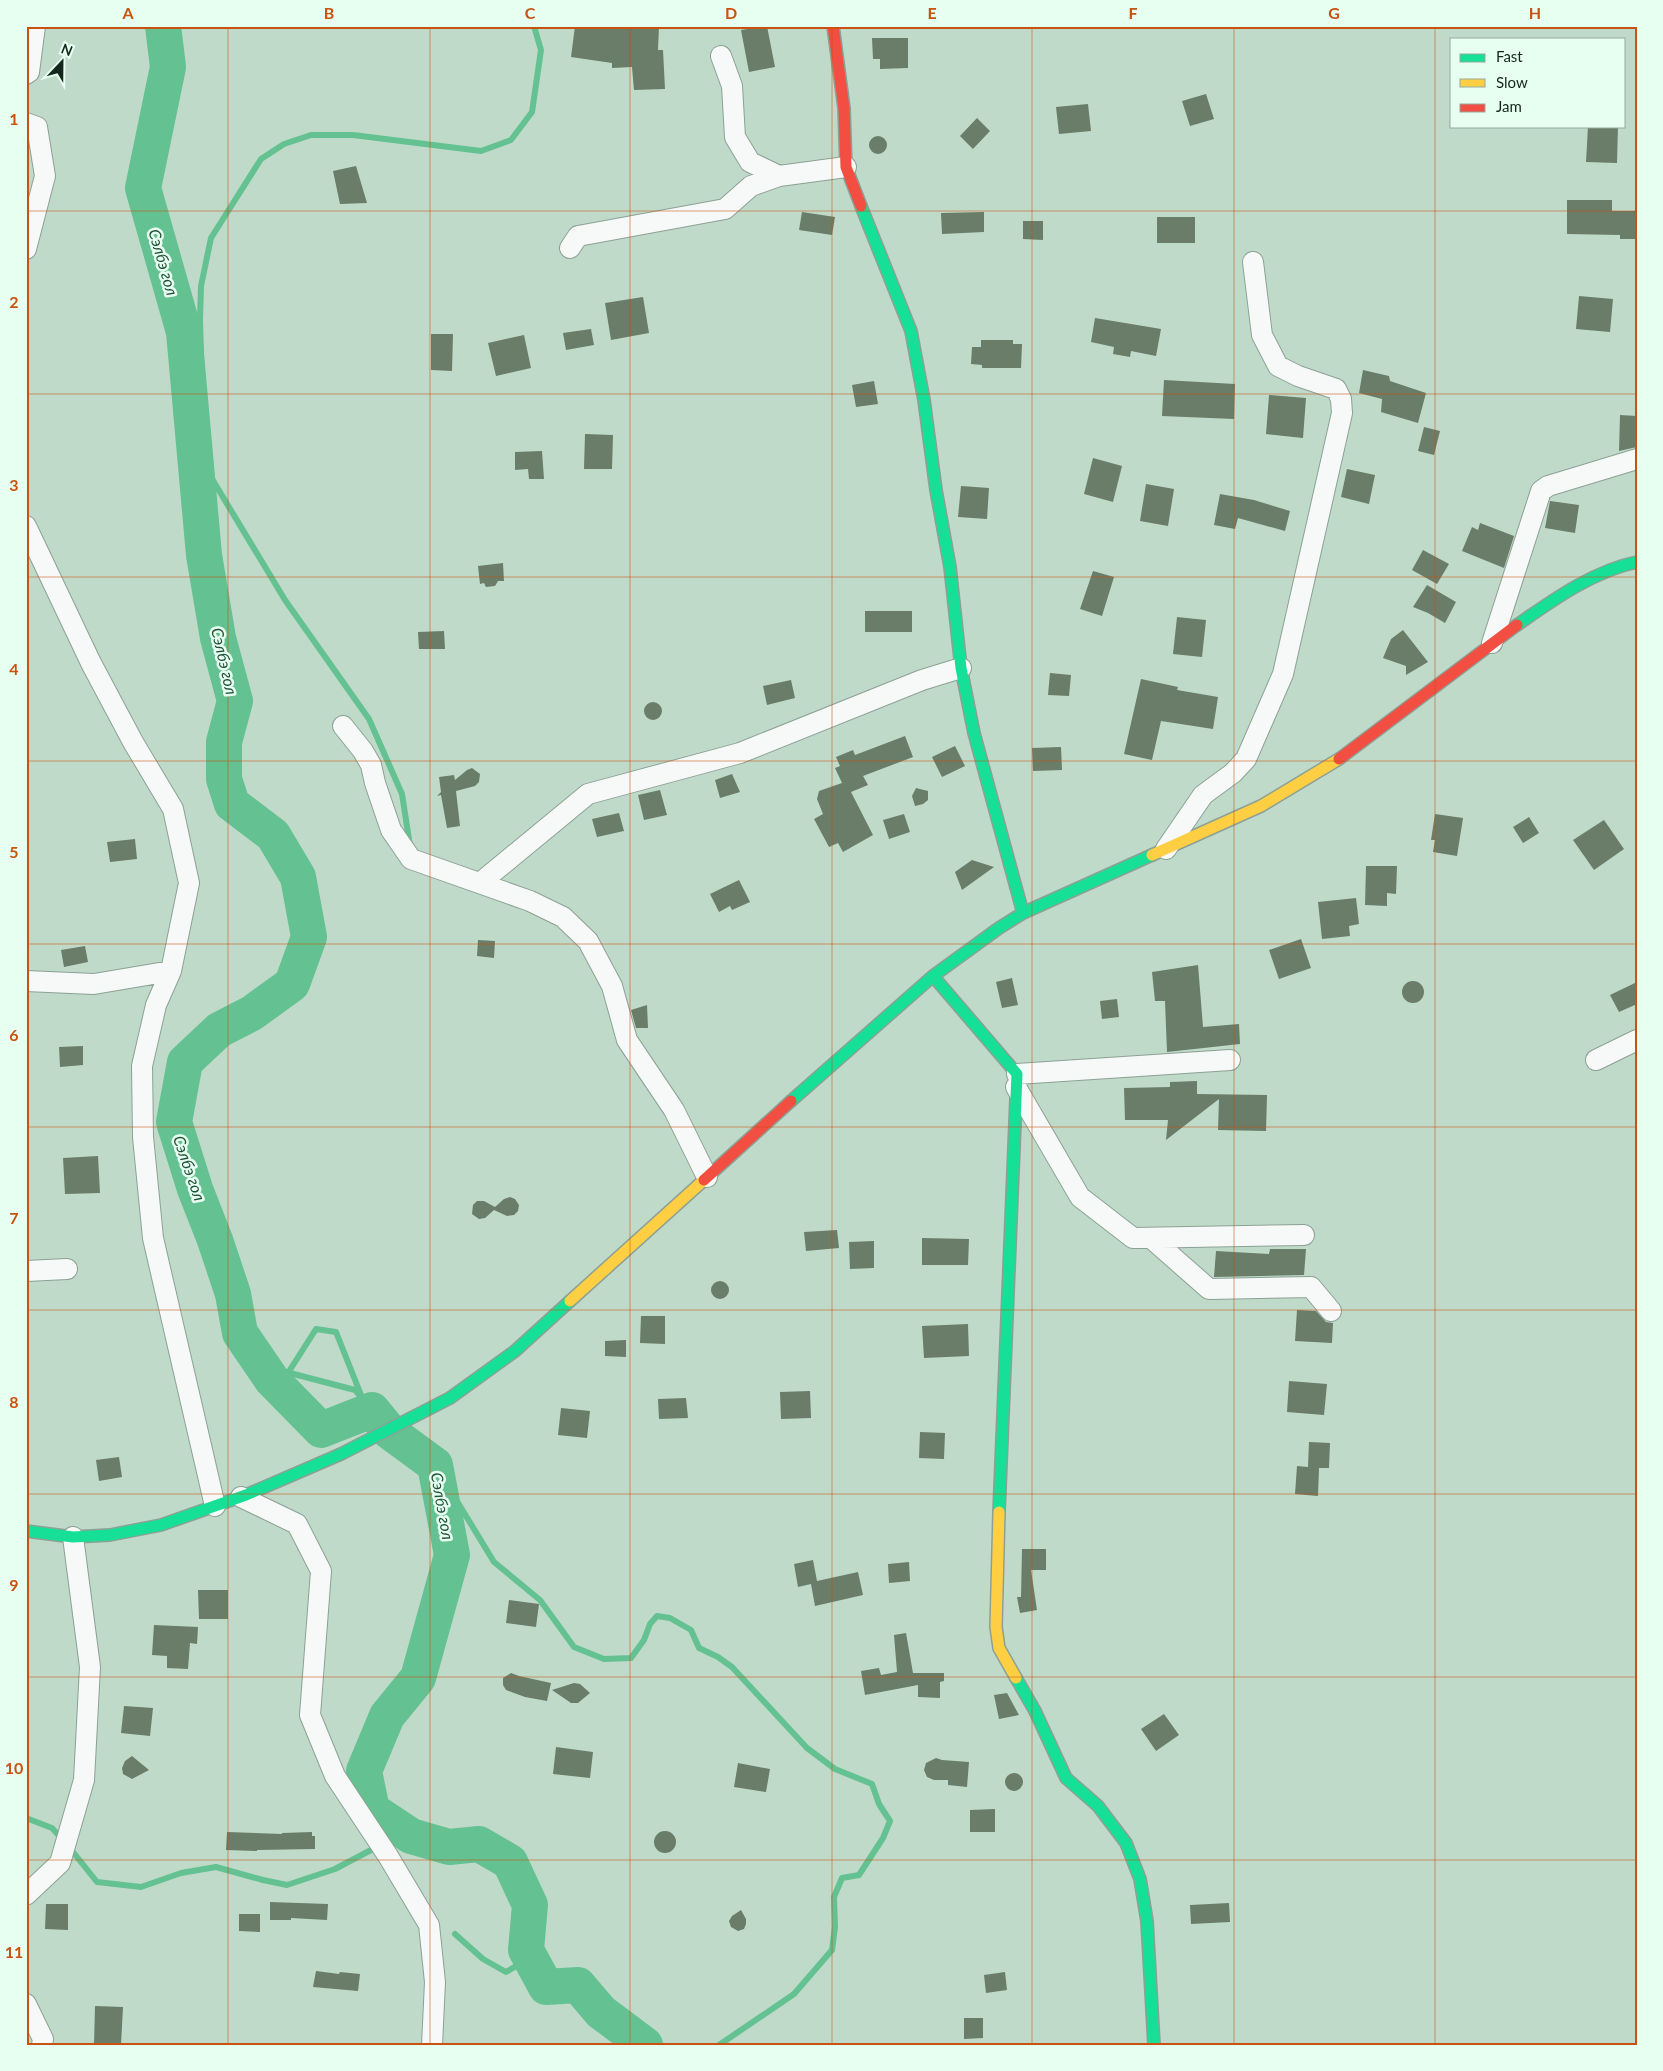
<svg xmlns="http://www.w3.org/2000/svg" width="1663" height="2071" viewBox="0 0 1663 2071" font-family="Lato,sans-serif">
<rect width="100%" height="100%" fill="#c0daca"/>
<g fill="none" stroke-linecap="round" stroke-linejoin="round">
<!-- stream -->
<path stroke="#64c191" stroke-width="6" d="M410 846 402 794 369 719 285 600 194 449 199 428 202 385 200 320 201 286 211 238 261 159 284 144 311 135H353L481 151 511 140 532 112 541 50 534 26
M263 1366 355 1390 372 1410
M288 1373 316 1329 336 1332 363 1400
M435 1465 494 1562 540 1600 574 1647 604 1659 631 1658 644 1640 650 1624 657 1616 670 1618 691 1630 699 1648 718 1657 732 1667 807 1748 835 1769 872 1784 879 1804 890 1821 883 1838 859 1875 842 1878 834 1897 835 1927 832 1950 794 1994 719 2045
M26 1818 52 1828 63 1840
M69 1847 97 1882 141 1887 181 1873 216 1867 263 1880 287 1885 335 1869 371 1850 380 1844 411 1836
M455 1934 483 1959 506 1972 530 1958"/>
<!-- river -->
<path stroke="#64c191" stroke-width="36" d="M163 26 168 67 143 188 184 332 204 555 218 638 235 701 224 742V779L232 804 273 835 298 877 309 937 292 984 252 1013 219 1030 185 1062 174 1122 195 1189 215 1240 233 1294 240 1333 272 1380 321 1430 372 1410 390 1432 435 1465 452 1555 418 1678 387 1716 364 1771 372 1810 411 1836 449 1847 479 1844 510 1862 530 1905 526 1950 546 1987 578 1985 601 2012 645 2045"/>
</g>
<!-- building -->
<path fill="#697d68" d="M575 26H659L658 50H663L665 89 634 90 632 67 612 68V63L571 57Z
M767 26 775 67 749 72 741 30Z
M872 38H908V68L880 69V59H873Z
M1206 94 1214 119 1190 126 1182 101Z
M1088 104 1091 131 1059 134 1056 107Z
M977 118 990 131 973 149 960 136Z
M1588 126H1618L1617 163 1586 162Z
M869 145a9 9 0 1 1 18 0a9 9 0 1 1-18 0Z
M356 166 367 203 340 204 333 171Z
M1567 200H1612V211H1637V239H1620V235L1567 234Z
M802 212 835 217 832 235 799 230Z
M984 212V232L942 234 941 213Z
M1157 217H1195V243H1157Z
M1023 221H1043V240L1023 239Z
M1579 296 1613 299 1610 332 1576 329Z
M643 297 649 333 611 340 605 303Z
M1095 318 1161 329 1156 356 1131 351 1130 357 1113 354 1114 347 1091 342Z
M591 329 594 345 566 350 563 333Z
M431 334H453L452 371 431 370Z
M524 335 531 368 496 376 488 343Z
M981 340H1013V344H1022L1021 368H982V365L971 364 972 347H981Z
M1363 370 1389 376 1390 381 1426 393 1418 423 1381 412 1382 399 1359 393Z
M1164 380 1235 384 1234 419 1162 416Z
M874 381 878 404 856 407 852 385Z
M1269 395 1306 398 1303 438 1266 434Z
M1620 415 1637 416V447L1619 451Z
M1424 427 1440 431 1434 455 1418 451Z
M585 434 613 435 612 469H584Z
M542 451 544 479H529L528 469 515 470V452Z
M1093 458 1122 466 1113 502 1084 494Z
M1347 469 1375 475 1369 504 1341 497Z
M1146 484 1174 489 1168 526 1140 521Z
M961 486 989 488 987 519 958 517Z
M1220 494 1254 500 1290 511 1285 531 1238 518 1235 529 1214 525Z
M1550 501 1579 505 1575 533 1545 528Z
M1480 523 1514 536 1504 568 1462 551 1472 527 1478 530Z
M1423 550 1449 564 1437 584 1412 570Z
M503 563 504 581H498L495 586 486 587 484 583 480 584 478 566Z
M1093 571 1114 577 1102 616 1080 609Z
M1427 585 1456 602 1445 623 1428 613 1413 607Z
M865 611H912V632H865Z
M1177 617 1206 620 1202 657 1173 654Z
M1403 630 1428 662 1406 675V666L1383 658 1391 639Z
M444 631 445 649H419L418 632Z
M1050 673 1071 675 1069 696 1048 695Z
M1141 679 1178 687 1177 690 1218 697 1213 729 1161 721 1152 760 1124 754Z
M791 680 795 698 767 705 763 686Z
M644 711a9 9 0 1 1 18 0a9 9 0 1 1-18 0Z
M905 736 913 757 863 776 868 785 851 792 873 835 843 852 838 843 829 847 814 819 823 814 817 799 819 791 842 783 835 768 840 766 836 757 853 750 855 755Z
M955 746 965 766 942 777 932 757Z
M1061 747 1062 770 1033 771 1032 748Z
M472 768 480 774 479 782 475 786 456 791 460 826 447 828 441 795 437 796 441 792 439 777 454 775 455 780 467 770Z
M732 774 740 792 720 798 715 780Z
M916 788 928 791V800L923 804 915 806 912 796Z
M660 790 667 815 644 820 638 795Z
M619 813 624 831 597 837 592 819Z
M904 814 910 832 889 839 883 820Z
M1435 814 1463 818 1457 856 1433 852 1435 840H1431Z
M1529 817 1539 833 1523 843 1513 827Z
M1604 820 1624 849 1594 870 1573 840Z
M135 839 137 859 110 862 107 842Z
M972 860 994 867 962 890 955 872Z
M1366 866H1397L1396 894 1387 893V906L1365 905Z
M739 880 750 902 732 910 730 906 719 912 710 894Z
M1356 898 1359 924 1349 926 1350 936 1322 939 1318 902Z
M1301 939 1311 968 1279 979 1269 950Z
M478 940 495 941 494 958 477 956Z
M85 946 88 962 64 967 61 950Z
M1198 965 1203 1027 1239 1024 1240 1044 1167 1052 1165 1001H1155L1152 972Z
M1012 978 1018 1005 1002 1008 996 982Z
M1402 992a11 11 0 1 1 22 0a11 11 0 1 1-22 0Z
M1637 982V1004L1619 1012 1610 995Z
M1117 999 1119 1017 1102 1019 1100 1001Z
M647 1005 648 1028H636L631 1010Z
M83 1046V1065L60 1067 59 1047Z
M1197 1081V1094L1267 1095 1266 1131 1218 1130 1219 1099 1166 1140 1168 1120H1125L1124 1088 1170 1087V1082Z
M98 1156 100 1193 65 1194 63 1158Z
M510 1197 515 1199 519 1205 518 1211 514 1215 507 1216 494 1210 485 1218 479 1219 472 1214 473 1205 477 1201H484L495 1207 504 1199Z
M837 1230 839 1248 806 1251 804 1232Z
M922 1238 969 1239 968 1265H922Z
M874 1241V1268L850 1269 849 1242Z
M1270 1249H1306L1304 1275 1214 1277 1216 1251 1269 1254Z
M711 1290a9 9 0 1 1 18 0a9 9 0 1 1-18 0Z
M1297 1310 1316 1311 1326 1322 1333 1323 1332 1343 1295 1341Z
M641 1316H665V1344L640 1343Z
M968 1324 969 1356 924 1358 922 1326Z
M626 1340V1357L605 1356V1341Z
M1289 1381 1327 1384 1324 1415 1287 1412Z
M810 1391 811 1418 781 1419 780 1392Z
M686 1398 688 1418 659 1419 658 1399Z
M561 1408 590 1411 587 1438 558 1435Z
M920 1432 945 1433 944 1459 919 1458Z
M1309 1442 1330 1443 1329 1468H1319L1318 1496 1295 1494 1297 1466 1308 1467Z
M119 1457 122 1477 99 1481 96 1460Z
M1022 1549H1046V1570H1031L1037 1610 1020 1613 1017 1597H1021Z
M813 1560 817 1581 858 1572 863 1595 815 1606 811 1584 798 1587 794 1564Z
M909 1562 910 1581 889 1583 888 1564Z
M198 1590H228V1619H199Z
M509 1600 539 1604 536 1627 506 1623Z
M154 1625 198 1627 197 1644 190 1643 188 1669 167 1668V1656L152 1655Z
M906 1633 913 1673H944V1681L940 1682V1698L918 1697V1685L865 1695 861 1671 879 1668 881 1675 897 1672 894 1635Z
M511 1673 519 1676 551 1683 547 1701 525 1697 506 1690 503 1685V1678Z
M574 1683 580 1684 590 1693 578 1703H571L552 1690Z
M1007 1693 1019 1715 999 1719 994 1695Z
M124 1706 153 1708 150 1736 121 1733Z
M1164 1714 1179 1735 1156 1751 1141 1729Z
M556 1747 593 1752 590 1778 553 1774Z
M132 1756 149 1770 132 1779 123 1774 122 1768 125 1761Z
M936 1758 942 1760 969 1762 967 1787 948 1785V1780H934L927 1777 924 1770 926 1763Z
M738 1763 770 1769 766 1792 734 1787Z
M1005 1782a9 9 0 1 1 18 0a9 9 0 1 1-18 0Z
M995 1809V1832H970V1810Z
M654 1842a11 11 0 1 1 22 0a11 11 0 1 1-22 0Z
M227 1832 282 1834V1833L312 1832V1836H315V1849L257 1850V1851L226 1850Z
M270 1902 328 1904 327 1920 291 1918V1920H270Z
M1229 1903 1230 1922 1191 1924 1190 1905Z
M46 1904H68V1930L45 1929Z
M741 1910 746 1919V1924L744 1929 738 1931 731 1927 729 1921 732 1916Z
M239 1914H260V1932L239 1931Z
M316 1971 339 1974 340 1972 360 1974 358 1991 313 1987Z
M1005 1972 1007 1990 986 1993 984 1975Z
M95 2006 123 2007 121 2045H94Z
M964 2018H983V2038L964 2039Z"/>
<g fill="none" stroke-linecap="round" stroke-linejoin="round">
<defs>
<path id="street" d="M721 56 732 86 735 137 750 162 779 176
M26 74 29 72 35 26
M26 123 37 127 45 176 26 249
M570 248 578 236 725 209 751 186 779 176 846 167
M26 526 91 663 133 742 173 809 189 883 171 971 94 984 26 981
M1492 643 1541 491 1548 486 1637 459
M343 726 363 751 371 765 375 783 391 830 411 859 530 901 563 917 588 941 612 986 627 1040 674 1110 707 1177
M1166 849 1203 795 1233 773 1246 759 1283 674 1342 413 1341 399 1336 389 1298 376 1278 366 1262 335 1253 262
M480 883 588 794 740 753 922 680 961 668
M171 971 156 1005 142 1066 143 1137 153 1238 215 1506
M1596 1060 1637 1040
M1017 1074 1230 1060
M1016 1087 1080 1197 1133 1238 1304 1235
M1151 1238 1209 1289 1311 1287 1331 1311
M26 1271 67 1269
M241 1497 297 1524 321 1571 310 1715 335 1776 388 1856 429 1925 435 1982 432 2045
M26 1895 60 1863 84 1780 90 1667 73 1537
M26 2004 43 2039 42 2045"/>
<path id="fast" d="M861 206 911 331 924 400 936 490 950 567 961 668 974 733 1023 913
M1517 625C1553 600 1593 571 1637 562
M933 976 1017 1074 999 1512
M791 1101 933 976 999 928 1023 913 1152 855
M26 1531 73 1537 110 1535 161 1525 246 1495 341 1454 450 1398 515 1351 570 1301
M1016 1678 1035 1711 1066 1778 1098 1806 1126 1843 1140 1879 1147 1921 1154 2045"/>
<path id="slow" d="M1152 855 1261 806 1339 759
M570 1301 704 1180
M999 1512 996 1627 999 1648 1016 1678"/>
<path id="jam" d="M833 26 844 108 846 167 861 206
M1339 759 1517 625
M704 1180 791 1101"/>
</defs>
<!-- street casing -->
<use href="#street" stroke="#8ca195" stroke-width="22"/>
<!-- fast casing -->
<use href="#fast" stroke="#8ca195" stroke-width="14"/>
<!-- slow casing -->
<use href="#slow" stroke="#8ca195" stroke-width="14"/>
<!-- jam casing -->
<use href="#jam" stroke="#8ca195" stroke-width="14"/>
<!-- street -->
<use href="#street" stroke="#f6f9f7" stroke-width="20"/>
<!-- fast -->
<use href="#fast" stroke="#16e098" stroke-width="11"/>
<!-- slow -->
<use href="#slow" stroke="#ffcf43" stroke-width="11"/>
<!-- jam -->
<use href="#jam" stroke="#f24e42" stroke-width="11"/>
</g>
<!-- grid -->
<path fill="none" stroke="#c8520f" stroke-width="1" stroke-opacity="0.55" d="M228 26V2045M430 26V2045M630 26V2045M832 26V2045M1032 26V2045M1234 26V2045M1435 26V2045M26 211H1637M26 394H1637M26 577H1637M26 761H1637M26 944H1637M26 1127H1637M26 1310H1637M26 1494H1637M26 1677H1637M26 1860H1637"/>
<g text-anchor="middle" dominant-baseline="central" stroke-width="5" stroke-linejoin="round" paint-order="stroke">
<!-- water labels -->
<g font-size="16" font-style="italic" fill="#205036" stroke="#e7fff0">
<text transform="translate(164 262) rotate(74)">Сэлбэ гол</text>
<text transform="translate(225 661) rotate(77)">Сэлбэ гол</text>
<text transform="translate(190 1168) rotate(71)">Сэлбэ гол</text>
<text transform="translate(443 1506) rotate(80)">Сэлбэ гол</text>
</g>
</g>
<!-- border -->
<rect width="1663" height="2071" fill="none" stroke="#e7fff0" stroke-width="55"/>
<!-- legend -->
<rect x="1450" y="38" width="175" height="90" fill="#e7fff0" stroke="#93a99c"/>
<rect x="1460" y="54" width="25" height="8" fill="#16e098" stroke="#93a99c"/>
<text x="1496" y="62" font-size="15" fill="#15271d">Fast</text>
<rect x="1460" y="79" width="25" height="8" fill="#ffcf43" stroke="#93a99c"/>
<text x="1496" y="88" font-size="15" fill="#15271d">Slow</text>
<rect x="1460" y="104" width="25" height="8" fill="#f24e42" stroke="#93a99c"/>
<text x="1496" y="112" font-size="15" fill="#15271d">Jam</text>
<!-- north arrow -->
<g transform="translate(62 62) rotate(22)" stroke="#e7fff0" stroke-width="4" paint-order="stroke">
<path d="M0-4L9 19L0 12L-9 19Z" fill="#15271d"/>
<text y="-8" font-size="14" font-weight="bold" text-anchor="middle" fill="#15271d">N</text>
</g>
<rect x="28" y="28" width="1608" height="2016" fill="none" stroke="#c8520f" stroke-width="2"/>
<g font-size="16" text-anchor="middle" font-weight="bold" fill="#c8520f">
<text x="128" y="19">A</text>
<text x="329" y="19">B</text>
<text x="530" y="19">C</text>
<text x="731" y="19">D</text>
<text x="932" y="19">E</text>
<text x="1133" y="19">F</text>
<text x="1334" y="19">G</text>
<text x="1535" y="19">H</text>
<text x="14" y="125">1</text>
<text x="14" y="308">2</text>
<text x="14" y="491">3</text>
<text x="14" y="675">4</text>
<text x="14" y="858">5</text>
<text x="14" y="1041">6</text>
<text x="14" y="1224">7</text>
<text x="14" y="1408">8</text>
<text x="14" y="1591">9</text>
<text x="14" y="1774">10</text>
<text x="14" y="1958">11</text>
</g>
</svg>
